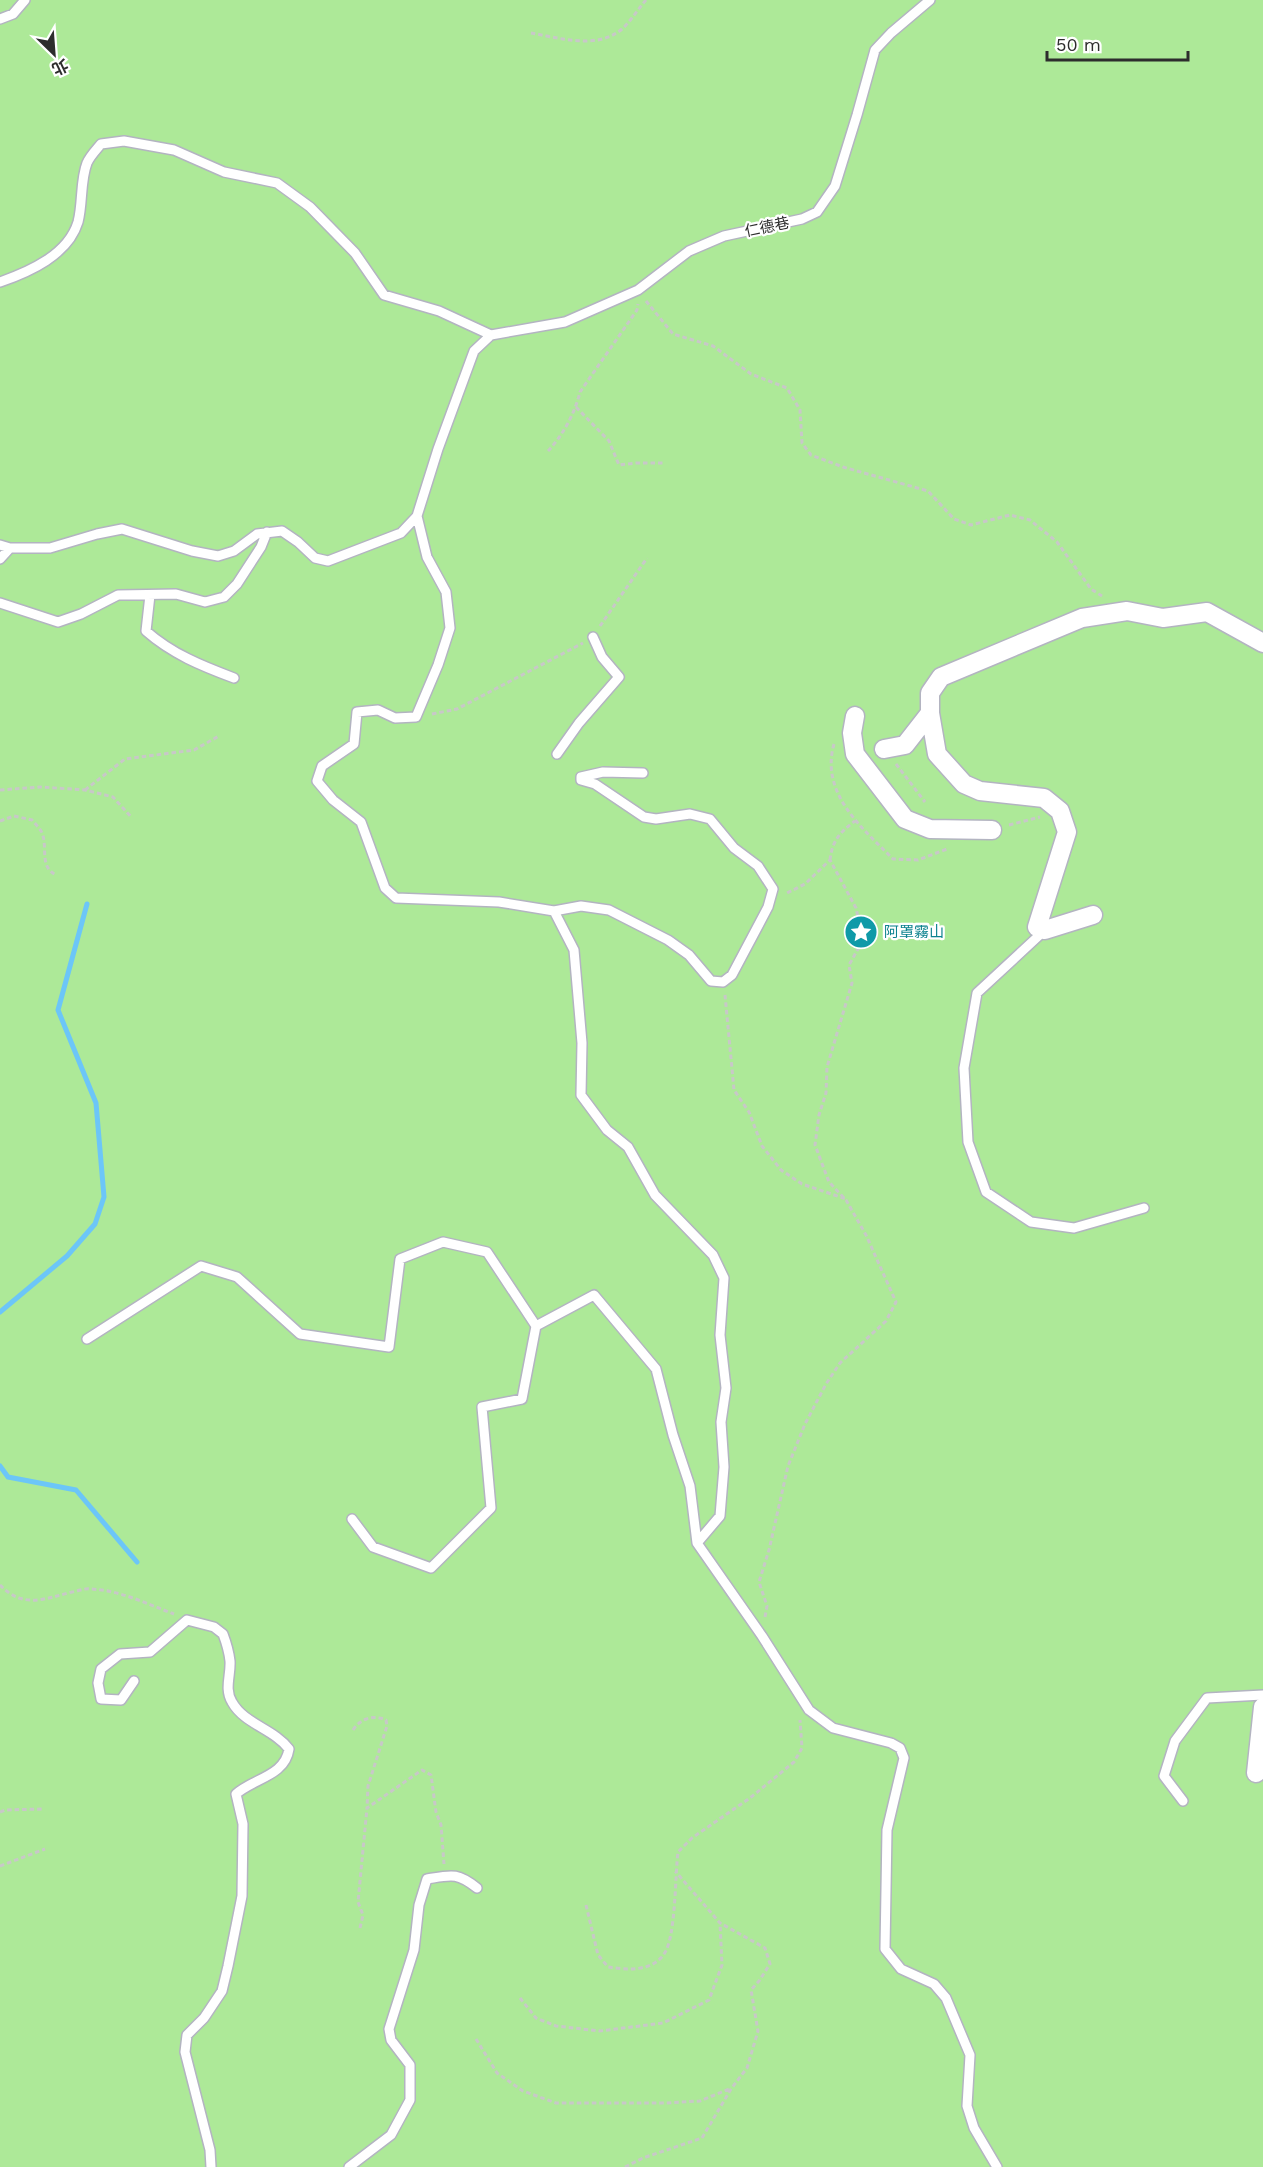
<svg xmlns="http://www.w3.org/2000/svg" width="1263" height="2167" viewBox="0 0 1263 2167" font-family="'Work Sans','Noto Sans TC',sans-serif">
<rect width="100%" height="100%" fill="#efeadf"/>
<!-- green -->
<path fill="#ade998" d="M0 0H1263V2167H0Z"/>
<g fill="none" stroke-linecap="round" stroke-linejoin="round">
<!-- stream -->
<path stroke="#6cc6f8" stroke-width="5" d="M0 1312 67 1256 95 1224 104 1197 96 1103 58 1010 87 904
M0 1466 8 1477 76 1490 137 1562"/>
<defs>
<path id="service" d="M0 19 13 14 25 0
M0 282C29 272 68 255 78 222 83 203 80 181 87 163 90 156 96 150 101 144L124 141 174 150 224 172 277 183 310 207 355 253 384 295 439 311 491 335
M491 335 474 351 438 449 417 516 427 557 446 592 450 628 438 665 416 717 395 718 378 710 357 712 354 744 322 766 317 781 333 800 361 822 385 888 396 898 499 902 554 911 574 950 582 1043 581 1095 607 1130 628 1147 655 1195 713 1255 724 1278 720 1335 726 1388 721 1422 724 1467 720 1516 697 1543
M491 335 565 322 638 290 689 251 724 236 802 219 817 212 835 186 857 115 875 50 891 33 930 0
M0 545 10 548H50L97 534 122 529 192 551 218 556 234 551 257 534 282 531 298 542 315 558 328 561 401 533 417 516
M0 559 10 548
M150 595 146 631C172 654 202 666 234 678
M0 603 58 622 81 614 118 595 176 594 205 602 224 597 237 584 261 547 267 532
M557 754 579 723 619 677 602 657 593 637
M554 911 581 906 609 910 668 940 689 955 711 981 723 982 732 975 768 907 773 889 758 866 734 848 710 819 690 814 656 819 644 817 595 784 581 780V777L603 772 643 773
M1045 930 977 993 964 1068 968 1142 986 1192 1031 1222 1074 1228 1144 1208
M87 1339 201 1266 237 1277 300 1334 389 1347 400 1259 443 1242 487 1252 536 1326
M352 1519 373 1547 431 1568 491 1508 482 1407 522 1399 536 1326 594 1295 656 1369 673 1435 690 1486 697 1543 762 1636 809 1710 833 1728 891 1743 900 1748 904 1758 887 1830 885 1949 901 1969 934 1984 946 1998 970 2055 967 2106 974 2128 997 2167
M134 1681 121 1700 101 1699 98 1683 101 1669 120 1654 150 1652 187 1620 214 1627 223 1634C226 1642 229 1652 230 1661 231 1675 224 1689 232 1702 244 1724 274 1729 289 1749 285 1776 254 1778 236 1794L243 1824 242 1896 228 1966 222 1991 204 2018 187 2035 185 2052 210 2150 211 2167
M1183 1801 1164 1776 1175 1741 1207 1698 1263 1695
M349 2167 391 2135 410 2100V2065L391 2040 389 2029 414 1950 419 1905 427 1879C451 1875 457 1872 477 1888"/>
<path id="minor" d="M855 716 852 733 855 754 905 819 930 829 992 830
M884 749 905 745 930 713
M1093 915 1045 930 1037 927 1067 832 1060 811 1044 798 980 791 964 784 937 754 930 713V693L941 677 1082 618 1127 611 1163 618 1207 612 1263 643
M1256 1773 1263 1707"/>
</defs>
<!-- service casing -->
<use href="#service" stroke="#b3b4c1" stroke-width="12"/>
<!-- minor casing -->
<use href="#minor" stroke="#b3b4c1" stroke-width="21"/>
<!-- path -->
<path stroke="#c8c8c8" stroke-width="3" stroke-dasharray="4.5 3" stroke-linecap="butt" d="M531 33C560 38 597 50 622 29 631 21 638 9 646 0
M646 301 673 334 713 346 751 374 787 388 800 410 802 443 811 455 843 467 928 491 954 519 971 525 1010 515 1030 520 1057 542 1091 589 1102 596
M576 407 609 441 619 465 636 463H665
M548 451C563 435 575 413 580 392L637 310 638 304
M600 626 647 558
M432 714 457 709 583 643
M834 744C820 793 861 827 893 859L918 860 947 849
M896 764 925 802
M0 790 40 787 85 790 113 797 132 818
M85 790 125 759 194 750 219 736
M0 821 14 816 32 820C36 825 42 830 43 836 47 851 40 867 56 875
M1009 825 1040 817
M830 860C832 841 840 832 855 821
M725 995 734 1090 749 1112 762 1146 781 1170 802 1184 846 1199
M0 1585C23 1609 44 1599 72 1592 78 1591 85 1588 90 1589 120 1590 147 1604 174 1614
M765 1617 767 1606 759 1582 769 1550 788 1466 805 1424 826 1384 840 1363 886 1321 896 1302 866 1235 846 1200 829 1182 815 1145 819 1115 826 1093 827 1067 852 983 849 965 863 940 856 908 830 860 805 884 787 893
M353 1730C360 1719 373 1714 386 1720L387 1726 368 1786 367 1808
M0 1812 5 1810 42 1809
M0 1866 45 1849
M586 1905 598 1955 608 1967C626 1970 652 1972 664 1954 676 1938 675 1874 678 1852L692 1838 750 1798 794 1762 802 1748 800 1720
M360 1928 363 1915 358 1902 367 1808 422 1770 431 1775 436 1812 441 1825 444 1864
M520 1998 536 2018 556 2026 600 2031 663 2023 709 2000 722 1965 720 1923
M476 2039 497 2073 523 2091 556 2103H665L700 2101 729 2089
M625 2167 643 2158 702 2138 731 2089 747 2068 758 2031 751 1990 759 1981 770 1964 765 1948 720 1923 675 1871"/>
<!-- service -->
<use href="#service" stroke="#fff" stroke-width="9"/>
<!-- minor -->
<use href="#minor" stroke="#fff" stroke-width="18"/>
</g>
<!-- icons -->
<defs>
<symbol id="sight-disc" viewBox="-11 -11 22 22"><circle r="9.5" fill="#0f9aa8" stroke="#fff"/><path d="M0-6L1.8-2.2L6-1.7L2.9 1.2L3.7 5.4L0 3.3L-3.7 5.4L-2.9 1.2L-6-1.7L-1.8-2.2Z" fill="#fff"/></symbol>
</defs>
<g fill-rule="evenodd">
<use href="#sight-disc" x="842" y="913" width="38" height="38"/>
</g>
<g text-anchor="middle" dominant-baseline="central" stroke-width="4.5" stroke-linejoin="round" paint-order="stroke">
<!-- street labels -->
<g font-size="15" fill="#2d2d2d" stroke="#fff">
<text transform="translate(767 227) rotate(-12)">仁德巷</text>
</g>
<!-- culture labels -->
<g font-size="15" fill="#0d838f" stroke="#fff" text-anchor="start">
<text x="884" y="932">阿罩霧山</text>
</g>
</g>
<!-- north arrow -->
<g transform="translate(54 54) rotate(155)" stroke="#ffffff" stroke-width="4.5" paint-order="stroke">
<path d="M0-4.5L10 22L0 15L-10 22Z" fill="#2d2d2d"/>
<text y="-9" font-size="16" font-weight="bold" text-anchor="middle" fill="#2d2d2d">北</text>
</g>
<!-- scale -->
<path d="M1047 51v9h141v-9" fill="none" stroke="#2d2d2d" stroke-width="3"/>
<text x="1056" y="51" font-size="18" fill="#2d2d2d" stroke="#ffffff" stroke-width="4.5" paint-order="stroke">50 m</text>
</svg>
